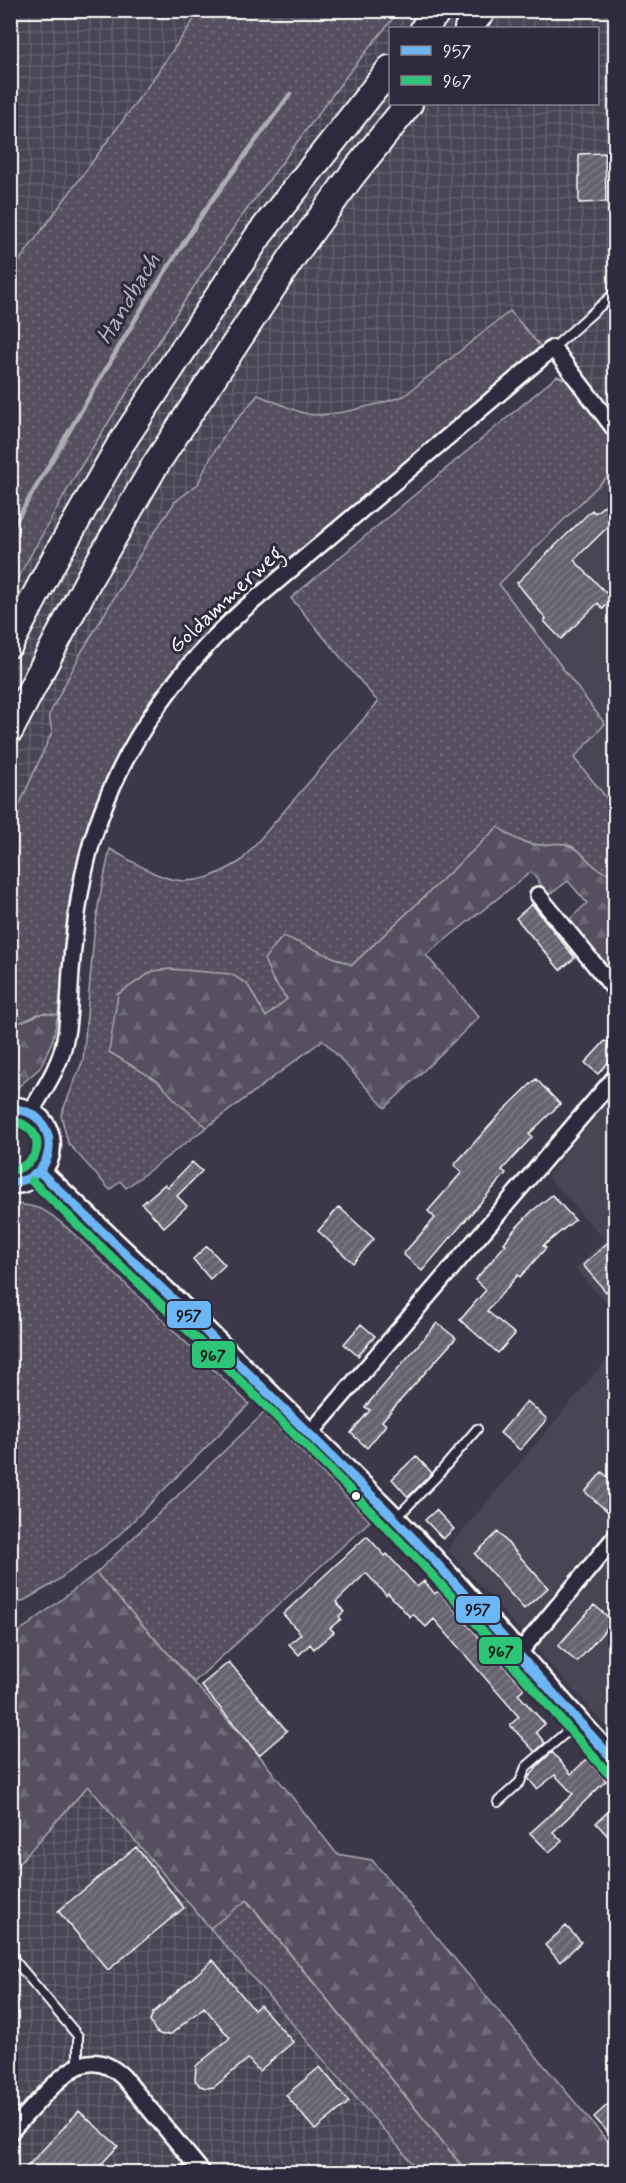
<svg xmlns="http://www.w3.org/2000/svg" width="626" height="2183" viewBox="0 0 626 2183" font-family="Mynerve,sans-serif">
<defs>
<pattern id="industrial-grid" width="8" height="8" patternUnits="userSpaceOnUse" patternTransform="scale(1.5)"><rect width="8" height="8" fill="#494455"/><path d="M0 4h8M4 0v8" fill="none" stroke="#64606e"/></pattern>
<pattern id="grass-dots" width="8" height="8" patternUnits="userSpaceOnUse" patternTransform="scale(1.5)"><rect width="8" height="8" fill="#555060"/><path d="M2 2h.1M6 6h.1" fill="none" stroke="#6e6a78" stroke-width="1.8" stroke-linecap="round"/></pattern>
<pattern id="forest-firs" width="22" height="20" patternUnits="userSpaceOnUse" patternTransform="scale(1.5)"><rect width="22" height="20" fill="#555060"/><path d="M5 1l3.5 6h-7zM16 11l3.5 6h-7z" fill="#6e6a78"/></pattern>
<pattern id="building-hatch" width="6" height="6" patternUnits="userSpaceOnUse" patternTransform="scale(1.5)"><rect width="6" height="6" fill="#666270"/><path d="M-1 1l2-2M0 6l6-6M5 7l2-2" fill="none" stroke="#7d7a85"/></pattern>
</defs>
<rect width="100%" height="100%" fill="#3c3749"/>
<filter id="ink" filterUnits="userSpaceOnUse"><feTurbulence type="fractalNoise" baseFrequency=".0167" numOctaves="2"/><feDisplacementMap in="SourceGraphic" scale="12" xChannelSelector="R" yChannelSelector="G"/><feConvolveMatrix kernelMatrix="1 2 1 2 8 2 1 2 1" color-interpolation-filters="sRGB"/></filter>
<g filter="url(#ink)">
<!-- built -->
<path fill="#494455" d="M615 469V808L574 758 499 584Z
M615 1091V1313L575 1269 605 1240 547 1176Z
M615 1350V1737L447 1549Z"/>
<!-- industrial -->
<path fill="url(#industrial-grid)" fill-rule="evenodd" d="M11 11H615V442L541 347 510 312 404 396 385 402 326 414H309L258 395 207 464 198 484 175 502 106 610 51 726 52 732 11 824ZM390 28H598V104H390Z
M88 1786 420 2172H11V1872Z"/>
<!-- grass -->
<path fill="url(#grass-dots)" stroke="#aaa8b0" stroke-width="1.5" d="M200 11H399L348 74 236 224 181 306 78 471 11 590V272L146 89Z
M510 311 541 347 223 615C144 693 89 786 70 896 63 936 63 976 58 1015L37 1014 26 1022 11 1026V824L52 732 49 715 82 651 149 540 175 502 198 484 207 464 227 431 258 395C274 401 290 409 307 414 327 419 383 403 404 396Z
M557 376 567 380 615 442V469L499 584 605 724 574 758 615 808V874C589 873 588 850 565 844 557 842 548 845 541 845 522 844 513 838 498 827L352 965 273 980 287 999 266 1017 247 984 144 1072 158 1081 207 1127 126 1188 120 1181 110 1190 68 1143 61 1115 83 1060 94 935 99 901 110 849C164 879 183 897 241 861L378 702 291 598Z
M11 1204C45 1205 49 1213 74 1234L249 1404 116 1538 51 1585 11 1608Z
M264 1413 370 1521 194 1682 96 1573Z
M246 1900 467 2172H420L210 1928Z"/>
<!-- forest -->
<path fill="url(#forest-firs)" stroke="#aaa8b0" stroke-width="1.5" d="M498 827C513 838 522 844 541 845 548 845 557 842 565 844 588 850 589 873 615 874V982L570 919 587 903 568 881 549 895 531 872 426 955 479 1017 385 1108 323 1040 207 1127 177 1102 158 1081 109 1052 118 994 153 971 170 969 231 974 247 984 266 1017 287 999 273 980 264 959 283 936 352 965Z
M43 1013 58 1015 53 1039 40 1068 11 1093V1026Z
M96 1573 259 1755 337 1854 372 1860 615 2150V2172H467L247 1900 210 1928 88 1786 11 1872V1638Z"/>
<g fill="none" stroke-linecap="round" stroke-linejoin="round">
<!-- stream -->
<path stroke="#afadb4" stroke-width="4.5" d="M10 531 145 303 205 210 290 94"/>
</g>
<!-- building -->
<path fill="url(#building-hatch)" stroke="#fff" stroke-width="1.5" d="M605 153 606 202 579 203V154Z
M615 497V520L574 560 612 599 603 609 598 603 561 639 544 621 546 619 517 583 592 510 595 513Z
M532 904 575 958 560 970 516 918Z
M615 1034V1054L598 1074 585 1063 605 1041 608 1043Z
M536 1079 560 1104 529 1134 532 1137 502 1170 506 1173 422 1271 403 1254 435 1218 428 1211 462 1172 454 1165 503 1111Z
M192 1162 202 1171 177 1196 187 1206 164 1227 142 1204 165 1184 168 1187Z
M552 1195 575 1220 543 1246 546 1248 520 1277 518 1275 487 1311 515 1334 498 1353 460 1320 486 1290 475 1280 506 1244 504 1243 513 1231 532 1211Z
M339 1207 374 1239 353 1263 318 1231Z
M615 1236V1283L606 1292 583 1265Z
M207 1246 225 1265 210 1279 193 1259Z
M437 1323 456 1338 382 1421 386 1425 367 1448 351 1433 370 1410 365 1407Z
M361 1324 375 1336 358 1356 344 1344Z
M527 1401 547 1419 520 1450 500 1433Z
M416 1456 432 1473 408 1497 392 1479Z
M602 1472 615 1483V1501L607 1511 585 1492Z
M436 1510 454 1529 443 1539 425 1520Z
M498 1532 548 1588 524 1609 475 1554Z
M367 1536 385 1556 387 1554 417 1587 424 1581 435 1594 438 1591 524 1688 518 1694 545 1724 536 1732 545 1743 535 1752 510 1725 519 1717 434 1619 426 1627 413 1614 410 1617 388 1593 386 1595 366 1573 336 1602 344 1612 339 1616 341 1619 330 1628 334 1632 314 1649 310 1644 299 1655 289 1644 301 1634 283 1614Z
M594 1605 613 1621 577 1662 558 1646Z
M229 1662 287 1731 259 1755 201 1685Z
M552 1752 571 1774 587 1759 606 1781 553 1832 562 1841 549 1852 530 1833 573 1794 555 1775 537 1789 528 1778 536 1769 535 1768Z
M615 1805V1844L596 1823Z
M136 1847 184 1908 108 1970 58 1911Z
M566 1926 581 1942 560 1962 545 1945Z
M213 1960 254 2010 260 2005 293 2042 259 2071 248 2059 214 2087 207 2088 200 2086 195 2080 196 2066 230 2038 204 2007 171 2034 162 2035 156 2032 150 2021 153 2013Z
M320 2067 349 2102 315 2130 286 2095Z
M615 2098V2140L594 2117Z
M79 2111 118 2146 94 2172H22Z"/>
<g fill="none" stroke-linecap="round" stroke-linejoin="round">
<defs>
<path id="lane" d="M553 348 616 292
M395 1519 436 1477 477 1429
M498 1802 520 1782 526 1767 577 1723
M10 1955 78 2036V2065"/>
<path id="street" d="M538 895 616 991
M31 1112C42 1092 57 1071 63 1048 70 1023 69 996 71 971 73 945 76 919 80 894 98 782 161 684 244 609L553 348 616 431
M309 1435 616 1076
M518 1654 616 1536
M10 2132C22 2119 34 2106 45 2094 69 2069 92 2047 123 2077L202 2172"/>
<path id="secondary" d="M10 1108C62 1109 63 1181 10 1183
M40 1172 177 1303 387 1511 431 1557 616 1764"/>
<path id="highway" d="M424 28 439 10
M468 28 483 10
M10 644 53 562 120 445 259 235 390 69
M10 730 89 579 154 467 291 259 352 175 409 104"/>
</defs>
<!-- lane casing -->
<use href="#lane" stroke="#fff" stroke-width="12"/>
<!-- street casing -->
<use href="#street" stroke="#fff" stroke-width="20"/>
<!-- secondary casing -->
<use href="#secondary" stroke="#fff" stroke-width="26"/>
<!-- highway casing -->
<use href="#highway" stroke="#fff" stroke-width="30"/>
<!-- lane -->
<use href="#lane" stroke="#2f2a3d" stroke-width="8"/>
<!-- street -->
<use href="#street" stroke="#2f2a3d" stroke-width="15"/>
<!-- secondary -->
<use href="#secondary" stroke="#2f2a3d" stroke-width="21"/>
<!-- highway -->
<use href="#highway" stroke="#2f2a3d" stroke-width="26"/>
<defs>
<path id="bus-1" d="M10 1108C22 1110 33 1112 40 1121 56 1140 50 1167 29 1178 24 1181 16 1182 10 1183
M40 1172 177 1303 387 1511 431 1557 616 1763"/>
<path id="bus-2" d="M10 1120C46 1127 46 1163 10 1171
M32 1181C163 1306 295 1431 420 1562 484 1630 545 1702 607 1772"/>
</defs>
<!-- bus-1 casing -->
<use href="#bus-1" stroke="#2f2a3d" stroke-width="14"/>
<!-- bus-2 casing -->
<use href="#bus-2" stroke="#2f2a3d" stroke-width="14"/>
<!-- bus-1 -->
<use href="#bus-1" stroke="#6db6f5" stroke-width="9"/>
<!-- bus-2 -->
<use href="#bus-2" stroke="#2dc577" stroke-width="9"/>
</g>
</g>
<!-- markers -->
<circle fill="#fff" stroke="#2f2a3d" stroke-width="2" cx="356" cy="1496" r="5"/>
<g text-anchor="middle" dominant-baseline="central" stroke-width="6" stroke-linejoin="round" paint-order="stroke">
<!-- street labels -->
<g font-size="22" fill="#fff" stroke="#2f2a3d">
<text transform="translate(226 600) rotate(-43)">Goldammerweg</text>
</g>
<!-- water labels -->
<g font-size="24" font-style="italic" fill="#b5b4ba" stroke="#2f2a3d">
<text transform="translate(129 299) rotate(-59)">Handbach</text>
</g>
</g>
<g stroke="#2f2a3d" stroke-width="2">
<rect x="166" y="1300" width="46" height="29" rx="6" fill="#6db6f5"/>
<rect x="191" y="1340" width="45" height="29" rx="6" fill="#2dc577"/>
<rect x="455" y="1595" width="46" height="29" rx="6" fill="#6db6f5"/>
<rect x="478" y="1636" width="45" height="29" rx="6" fill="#2dc577"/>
</g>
<g font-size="16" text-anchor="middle" font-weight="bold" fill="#111">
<text x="189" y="1321">957</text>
<text x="213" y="1361">967</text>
<text x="478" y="1615">957</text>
<text x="501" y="1657">967</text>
</g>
<!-- margin -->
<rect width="626" height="2183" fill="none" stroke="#2f2a3d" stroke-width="36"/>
<rect x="18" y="18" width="590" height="2147" fill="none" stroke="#fff" stroke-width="2" filter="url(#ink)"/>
<!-- legend -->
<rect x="389" y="27" width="210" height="78" fill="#2f2a3d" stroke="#827f8b" stroke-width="1.5"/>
<rect x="401" y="46" width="30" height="9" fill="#6db6f5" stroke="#827f8b" stroke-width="1.5"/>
<text x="443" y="57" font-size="18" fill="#ffffff">957</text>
<rect x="401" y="76" width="30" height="9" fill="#2dc577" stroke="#827f8b" stroke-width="1.5"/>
<text x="443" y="87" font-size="18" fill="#ffffff">967</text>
</svg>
